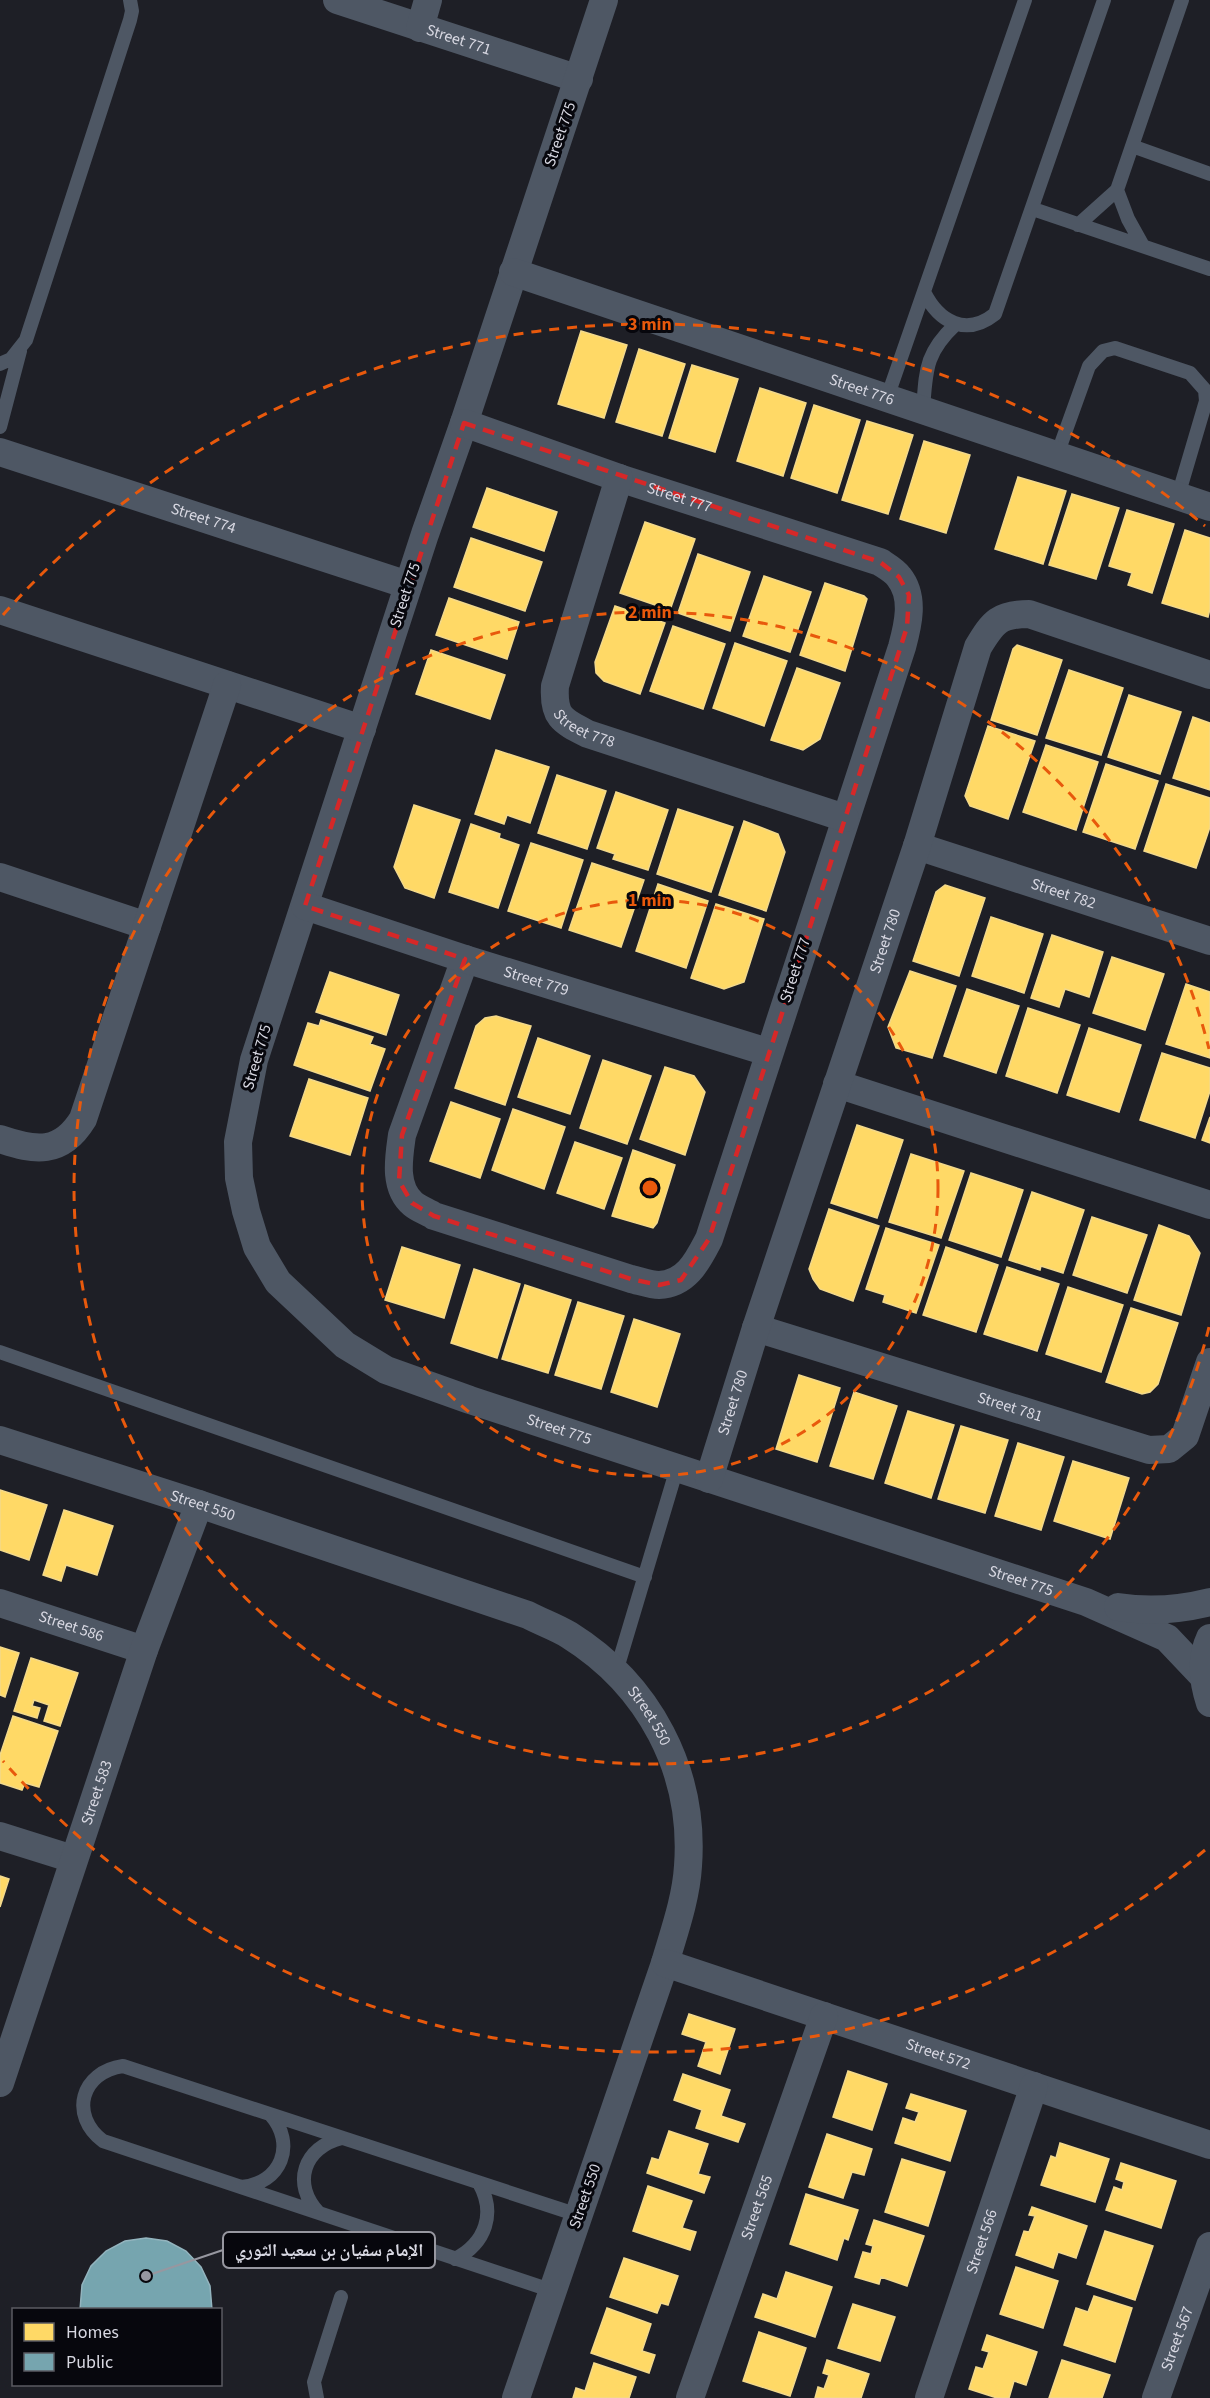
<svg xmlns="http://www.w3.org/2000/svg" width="1210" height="2398" viewBox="0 0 1210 2398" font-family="'Source Sans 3','Noto Naskh Arabic',sans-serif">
<rect width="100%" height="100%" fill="#1e1f26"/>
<!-- homes -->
<path fill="#ffd966" stroke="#f3d98b" stroke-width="1.5" d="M581 331 627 345 604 418 558 404Z
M639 349 685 364 662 436 616 422Z
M692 365 738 379 715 452 669 438Z
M760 388 806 403 783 476 737 461Z
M814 405 860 420 837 493 791 478Z
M867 421 913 435 888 514 842 500Z
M924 441 970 455 946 533 900 519Z
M1018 477 1066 491 1043 564 995 549Z
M487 488 557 512 544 551 473 527Z
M1072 494 1119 508 1096 579 1049 565Z
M1127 510 1174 524 1152 593 1128 585 1132 573 1109 566Z
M645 522 695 539 670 610 620 593Z
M1185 530 1210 538V609L1208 617 1162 603Z
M471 538 542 562 525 611 454 587Z
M698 554 750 572 730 631 678 613Z
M764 576 811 592 790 652 743 636Z
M825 583 864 596 867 599 845 671 800 655Z
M449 598 519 622 507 659 436 635Z
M615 606 665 623 640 694 604 681 596 673 595 662Z
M673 626 725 644 703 709 650 691Z
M735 643 787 661 764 726 713 708Z
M1017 645 1062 660 1037 735 991 720 1013 649Z
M431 650 505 675 490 719 416 694Z
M797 668 840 683 820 739 803 750 771 740Z
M1069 670 1123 688 1101 755 1046 738Z
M1129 695 1181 712 1160 774 1108 757Z
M1193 717 1210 723V790L1173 778Z
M988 726 1035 741 1008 819 970 806 965 796Z
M1046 745 1098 762 1076 830 1023 812Z
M496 750 549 767 530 823 507 815 504 824 475 814Z
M1106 764 1158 781 1135 849 1083 832Z
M557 775 606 791 587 849 538 833Z
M1166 784 1210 798V827L1196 868 1144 851Z
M616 792 668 810 648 870 613 859 615 854 597 848Z
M414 805 460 820 434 898 405 888 394 867Z
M678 809 733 827 711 892 657 874Z
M744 821 778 834 785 852 766 911 719 895Z
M471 824 500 834 499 838 519 845 498 908 449 892Z
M531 843 583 860 561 928 508 911Z
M592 863 644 880 621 947 569 930Z
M658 884 708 901 686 968 636 951Z
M945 885 985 898 959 976 913 961 936 892Z
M716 904 764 919 744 982 724 989 691 978Z
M991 917 1043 934 1024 993 972 976Z
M1052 935 1103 952 1089 997 1065 989 1059 1007 1031 998Z
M1112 957 1164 974 1145 1030 1093 1013Z
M910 971 956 986 932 1058 896 1048 888 1027Z
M330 972 399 995 386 1035 316 1012Z
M1186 984 1210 992V1058L1166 1044Z
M967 989 1019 1006 996 1073 944 1056Z
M1028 1008 1080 1025 1057 1093 1006 1076Z
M496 1016 531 1026 505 1105 455 1088 476 1026 485 1018Z
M321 1020 373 1037 370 1044 385 1049 370 1091 294 1065 308 1023 319 1026Z
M1089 1028 1141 1045 1119 1112 1067 1095Z
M538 1038 590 1056 570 1114 518 1097Z
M1162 1053 1210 1068V1091L1195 1138 1140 1120Z
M603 1060 651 1076 627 1144 580 1128Z
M665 1067 694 1076 705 1092 685 1155 640 1139Z
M309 1079 368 1098 350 1155 290 1136Z
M451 1102 500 1119 480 1178 430 1161Z
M513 1109 565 1127 544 1189 492 1170Z
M1210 1117V1143L1202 1140Z
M857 1125 903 1140 877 1218 831 1203Z
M575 1142 622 1158 604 1209 557 1193Z
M633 1150 675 1165 657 1223 653 1228 612 1216Z
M911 1154 964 1171 941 1238 889 1222Z
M971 1173 1023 1190 1001 1257 949 1240Z
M1032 1192 1084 1210 1063 1273 1041 1266 1040 1270 1009 1260Z
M829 1209 879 1226 853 1301 820 1289 813 1279 809 1269Z
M1092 1217 1147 1235 1127 1293 1073 1275Z
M1159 1225 1189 1236 1200 1253 1181 1315 1134 1300Z
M886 1228 939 1245 916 1313 883 1302 885 1295 866 1289Z
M402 1247 460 1265 444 1318 385 1300Z
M946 1247 998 1265 976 1332 923 1315Z
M1007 1267 1059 1284 1037 1351 984 1334Z
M474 1269 520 1284 497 1358 451 1343Z
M525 1285 571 1300 548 1373 502 1359Z
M1068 1287 1123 1305 1101 1372 1046 1354Z
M578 1302 624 1316 601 1389 555 1375Z
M1131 1308 1178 1323 1158 1384 1150 1392 1142 1394 1106 1382Z
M634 1319 680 1334 657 1407 611 1392Z
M799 1375 840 1388 817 1462 776 1449Z
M854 1392 897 1406 873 1479 830 1466Z
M908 1411 954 1425 931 1498 885 1483Z
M961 1426 1008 1440 985 1513 938 1499Z
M1018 1443 1064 1457 1041 1530 995 1516Z
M1073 1461 1129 1478 1110 1539 1054 1521Z
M0 1490 47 1505 29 1560 0 1550Z
M64 1510 113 1526 97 1575 66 1565 61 1581 43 1575Z
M0 1647 19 1653 5 1697 0 1695Z
M31 1658 78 1673 60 1726 44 1721 49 1705 34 1700 32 1706 40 1708 37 1718 14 1711Z
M13 1716 58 1731 39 1787 25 1783 22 1790 0 1783V1755Z
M0 1876 9 1879 0 1907Z
M689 2014 735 2029 720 2074 698 2066 706 2042 682 2034Z
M848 2071 887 2084 872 2130 833 2117Z
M683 2074 730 2090 721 2116 745 2124 738 2142 696 2128 702 2110 674 2100Z
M911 2094 966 2111 950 2161 895 2143 903 2118 915 2122 919 2112 906 2108Z
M669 2131 708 2144 698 2174 710 2177 704 2193 647 2173 652 2158 659 2160Z
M827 2134 872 2149 864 2175 852 2172 843 2198 809 2187Z
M1060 2143 1109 2159 1095 2202 1041 2185 1051 2156 1056 2158Z
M902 2159 945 2172 928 2226 885 2212Z
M1121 2163 1176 2181 1161 2228 1106 2210 1114 2187 1122 2190 1124 2182 1116 2179Z
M648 2186 692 2201 682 2228 696 2232 690 2250 633 2231Z
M806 2194 858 2210 848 2240 844 2238 837 2260 790 2244Z
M1032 2207 1087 2226 1076 2258 1058 2252 1053 2268 1016 2255 1024 2231 1029 2232 1035 2216 1029 2215Z
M874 2220 924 2236 907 2286 881 2277 879 2284 855 2277 863 2252 871 2254 873 2246 866 2244Z
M1105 2231 1153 2246 1135 2300 1087 2284Z
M624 2258 678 2276 668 2305 661 2303 657 2313 610 2297Z
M1016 2267 1058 2281 1043 2328 1000 2314Z
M786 2272 832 2287 815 2337 755 2317 763 2294 777 2299Z
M1094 2296 1132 2308 1115 2362 1064 2345 1076 2308 1088 2312Z
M853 2304 895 2317 880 2361 838 2348Z
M607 2308 651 2324 642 2351 655 2355 649 2373 591 2353Z
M759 2332 806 2348 790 2396 743 2381Z
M987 2335 1037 2352 1026 2385 1014 2381 1009 2398H997L969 2389 976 2367 983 2369 989 2352 982 2350Z
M827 2360 869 2374 861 2398H815L818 2387 824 2389 829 2375 823 2373Z
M1062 2360 1110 2375 1102 2398H1049Z
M594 2363 636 2377 629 2398H573L576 2388 585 2391Z"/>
<!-- public -->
<path fill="#76a5af" stroke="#93b4be" stroke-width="1.5" d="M146 2238 167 2241 186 2251 201 2267 210 2286 212 2310H80L82 2285 91 2266 106 2251 125 2241Z"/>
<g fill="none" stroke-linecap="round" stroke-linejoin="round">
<!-- lane -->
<path stroke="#4e5764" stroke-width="14" d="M1132 146 1210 174
M1117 190 1128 219 1143 246
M1033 209 1210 269
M1078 225 1117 190 1182 0
M924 292C939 322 966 337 995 314L1104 0
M0 364 11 359 26 340 130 20 132 11 130 0
M887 398 1025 0
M923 410C926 370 925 353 956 324
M0 427 20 351
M1057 455 1089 366 1103 351 1115 348 1190 373 1205 390 1206 401 1178 496
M0 1352 645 1577
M616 1672 677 1468
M241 2187C281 2184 297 2144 270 2114
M319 2213C291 2184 304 2147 342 2138
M455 2259C486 2243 496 2213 479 2183
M553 2291 103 2141C69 2115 81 2072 123 2066L578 2215
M317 2398 314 2382 341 2297"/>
<!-- street -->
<g stroke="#4e5764" stroke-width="28">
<path id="s1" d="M337 0 579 79"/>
<path id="s2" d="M604 0 464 423 425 534 254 1060 238 1142 239 1178 246 1211 257 1247 278 1282 345 1345 386 1370 470 1400 1086 1602 1167 1638 1203 1676"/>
<path d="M420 28 428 0"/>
<path id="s3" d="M513 272 1210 507"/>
<path id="s4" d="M464 423 619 478 880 562C886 566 895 571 899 577 915 597 908 625 902 647L709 1239C698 1260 687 1284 659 1285 651 1285 640 1281 631 1279L434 1216C428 1212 419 1209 413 1204 393 1187 399 1157 402 1135L465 959"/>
<path id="s5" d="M0 452 408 585"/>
<path id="s6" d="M619 478 555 686C553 717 562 721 588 734L845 818"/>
<path d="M0 610 362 729"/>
<path id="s7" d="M917 846 1210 941"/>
<path d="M0 877 147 926"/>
<path id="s8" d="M305 906 465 959 768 1052"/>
<path d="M837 1084 1210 1205"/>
<path d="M0 1139C35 1151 61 1155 83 1119L227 685"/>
<path id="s9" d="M756 1328 1149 1450 1169 1449 1185 1436 1210 1362"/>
<path id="s10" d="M0 1440 199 1504 528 1615C541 1622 556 1627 569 1635 649 1685 695 1771 688 1866 686 1899 674 1932 665 1963L516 2398"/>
<path id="s11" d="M709 1479 756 1328 917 846 978 647C993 622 999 614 1029 614L1210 675"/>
<path id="s12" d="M0 1603 144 1650"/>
<path d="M1118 1607C1150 1612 1178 1610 1210 1602"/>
<path d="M1210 1638C1200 1659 1203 1682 1210 1703"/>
<path d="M0 1836 73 1859"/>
<path id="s13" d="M665 1963 1210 2145"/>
<path id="s14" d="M0 2083 144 1650 199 1504"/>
<path id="s15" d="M690 2398 824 2016"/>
<path id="s16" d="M929 2398 1034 2086"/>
<path id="s17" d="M1156 2398 1210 2246"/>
</g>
</g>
<!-- marked area -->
<path fill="none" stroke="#d62828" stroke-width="4.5" stroke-dasharray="12 8" stroke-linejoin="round" d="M464 423 880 562 899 577 909 595 907 627 709 1239 681 1280 659 1285 631 1279 434 1216 412 1203 399 1181 402 1135 465 959 305 906Z"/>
<!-- distance rings -->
<g fill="none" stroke="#e8590c" stroke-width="3" stroke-dasharray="10 8">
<circle cx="650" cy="1188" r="288"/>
<path d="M1209 1327A576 576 0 1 1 1209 1049"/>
<path d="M1205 1850A864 864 0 0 1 3 1761M3 615A864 864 0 0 1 1205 526"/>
</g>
<g text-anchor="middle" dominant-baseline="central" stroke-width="6" stroke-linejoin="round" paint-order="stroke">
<!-- street labels -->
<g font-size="16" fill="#d8d8e2" stroke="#07070d">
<text stroke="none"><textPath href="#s1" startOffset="128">Street 771</textPath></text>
<text transform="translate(560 134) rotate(-71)">Street 775</text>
<text stroke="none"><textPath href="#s3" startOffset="368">Street 776</textPath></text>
<text stroke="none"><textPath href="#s4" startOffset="228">Street 777</textPath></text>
<text stroke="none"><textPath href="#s5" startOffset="214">Street 774</textPath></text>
<text transform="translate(405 595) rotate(-72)">Street 775</text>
<text stroke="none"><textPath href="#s6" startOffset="276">Street 778</textPath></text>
<text stroke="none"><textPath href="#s7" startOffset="154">Street 782</textPath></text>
<text stroke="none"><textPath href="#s11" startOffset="566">Street 780</textPath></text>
<text transform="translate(795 970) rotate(-72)">Street 777</text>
<text stroke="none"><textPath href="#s8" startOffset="243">Street 779</textPath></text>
<text transform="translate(257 1057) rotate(-74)">Street 775</text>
<text stroke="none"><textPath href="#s11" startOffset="80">Street 780</textPath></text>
<text stroke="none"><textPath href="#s9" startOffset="266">Street 781</textPath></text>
<text stroke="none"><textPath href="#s2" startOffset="1671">Street 775</textPath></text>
<text stroke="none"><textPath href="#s10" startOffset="213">Street 550</textPath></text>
<text stroke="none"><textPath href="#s2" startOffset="2157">Street 775</textPath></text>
<text stroke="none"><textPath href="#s12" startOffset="75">Street 586</textPath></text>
<text stroke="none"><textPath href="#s10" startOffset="717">Street 550</textPath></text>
<text stroke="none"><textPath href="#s14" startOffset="306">Street 583</textPath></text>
<text stroke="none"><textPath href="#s13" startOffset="288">Street 572</textPath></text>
<text transform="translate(585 2196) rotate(-71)">Street 550</text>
<text stroke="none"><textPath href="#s15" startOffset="202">Street 565</textPath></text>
<text stroke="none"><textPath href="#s16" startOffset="165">Street 566</textPath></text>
<text stroke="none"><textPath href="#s17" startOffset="63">Street 567</textPath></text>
</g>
</g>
<circle cx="650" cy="1188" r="9" fill="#e8590c" stroke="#07070d" stroke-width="3"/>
<g font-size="18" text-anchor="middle" font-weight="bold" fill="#e8590c" stroke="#07070d" stroke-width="6" stroke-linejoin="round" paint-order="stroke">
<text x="650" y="330">3 min</text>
<text x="650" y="618">2 min</text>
<text x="650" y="906">1 min</text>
</g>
<!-- callouts -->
<path fill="none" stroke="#9797a0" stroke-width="2" d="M146 2276L223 2250"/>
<circle fill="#9797a0" stroke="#07070d" stroke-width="2" cx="146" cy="2276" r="6"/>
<rect fill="#07070d" stroke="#9797a0" stroke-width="2" x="223" y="2232" width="212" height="36" rx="6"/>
<g font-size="18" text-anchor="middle" font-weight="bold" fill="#d8d8e2">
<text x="329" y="2256">الإمام سفيان بن سعيد الثوري</text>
</g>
<!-- legend -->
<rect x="12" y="2308" width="210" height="78" fill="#07070d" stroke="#5b5b62" stroke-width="1.5"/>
<rect x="24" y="2323" width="30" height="18" fill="#ffd966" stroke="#5b5b62" stroke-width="1.5"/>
<text x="66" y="2338" font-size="18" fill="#d8d8e2">Homes</text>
<rect x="24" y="2353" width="30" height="18" fill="#76a5af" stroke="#5b5b62" stroke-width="1.5"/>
<text x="66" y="2368" font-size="18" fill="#d8d8e2">Public</text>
</svg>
